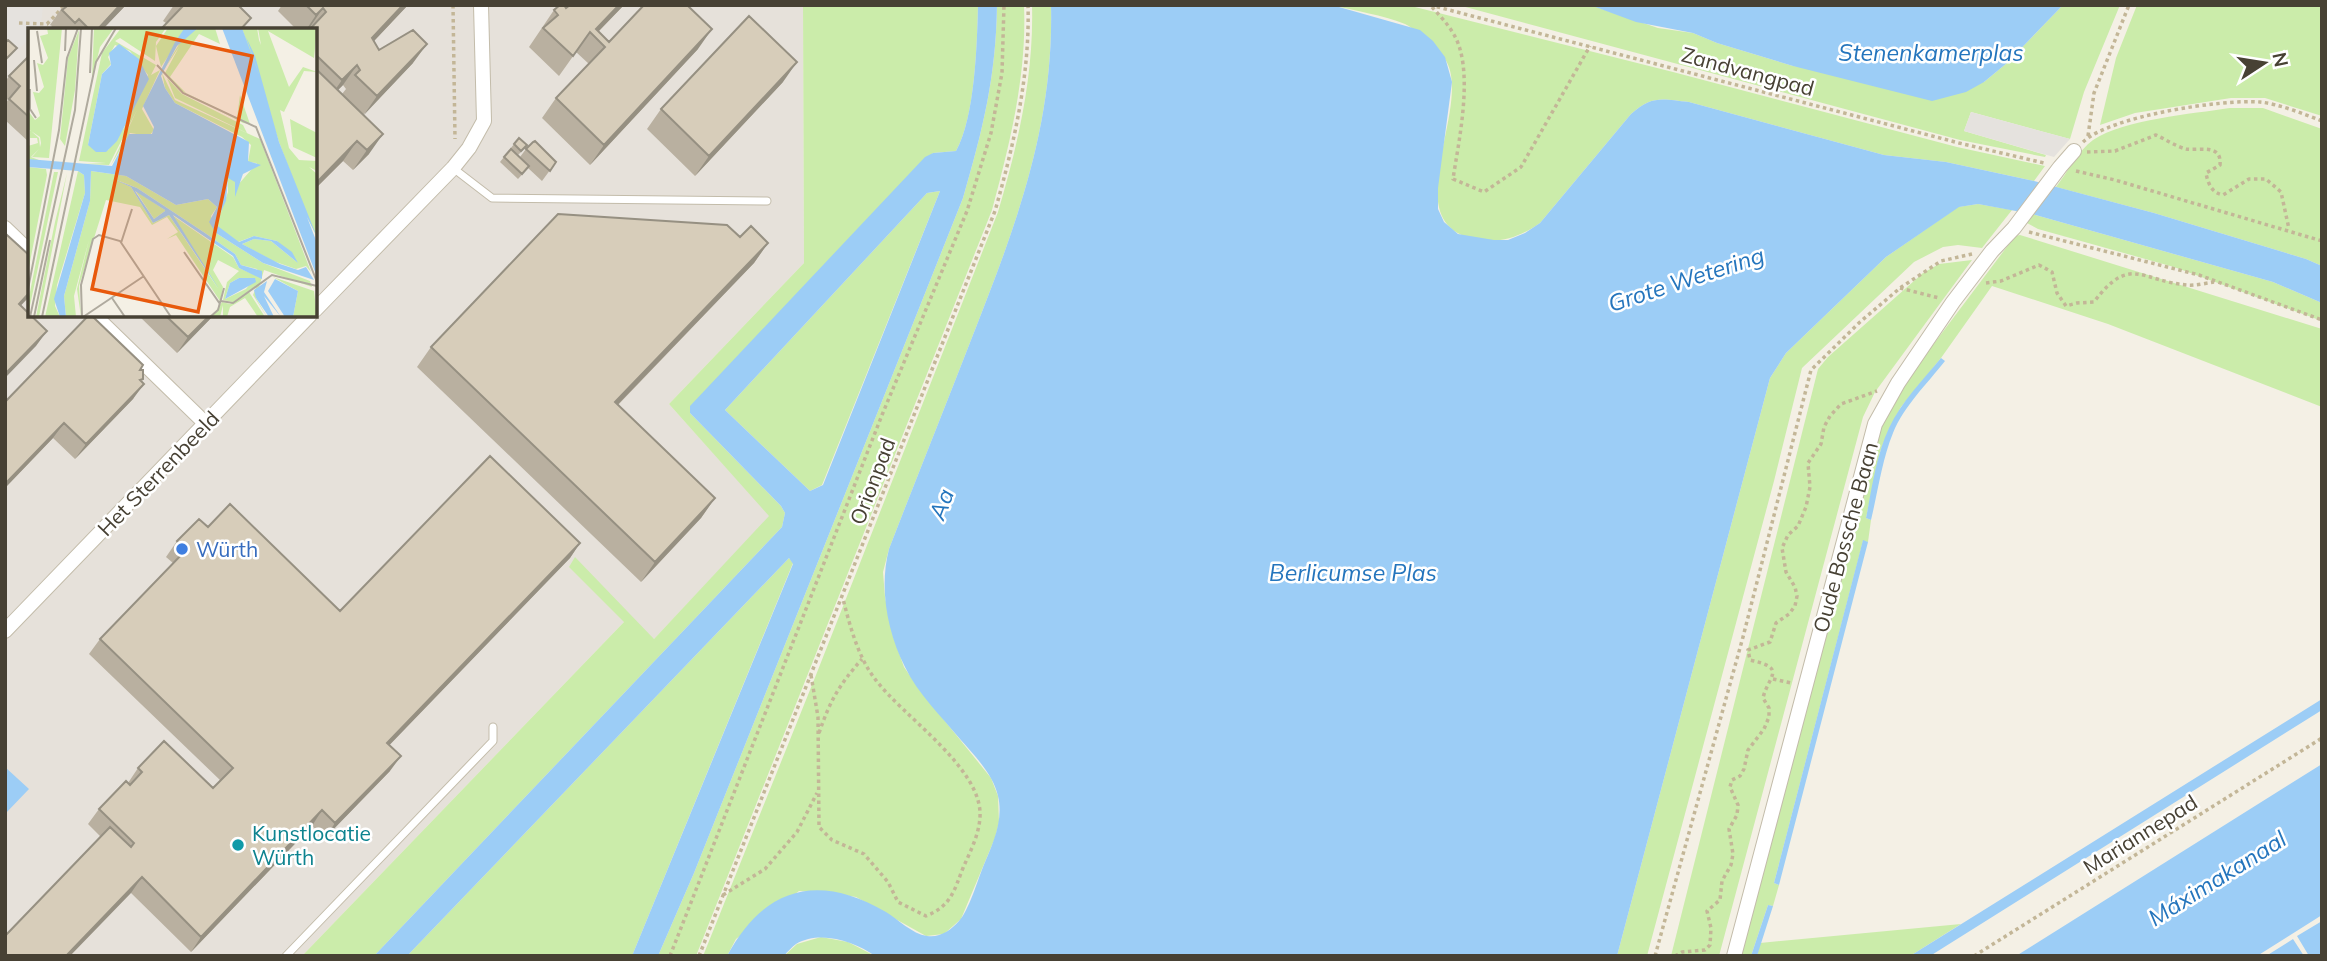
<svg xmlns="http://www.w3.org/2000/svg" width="2327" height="961" viewBox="0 0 2327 961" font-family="Mulish,sans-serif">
<rect width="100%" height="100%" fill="#f4f0e5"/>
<!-- industrial -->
<path fill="#e6e1da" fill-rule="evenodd" d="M5 5H803L804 263 669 404 770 516 654 639 624 622 302 956H5ZM30 30H315V315H30Z"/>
<!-- green -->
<path fill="#cbecaa" d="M803 5H978C977 45 975 117 956 151L933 153 690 413 781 506 785 513 782 527 374 956H302L624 622 569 567 575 557 654 639 769 516 669 404 804 263Z
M997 5H1024C1027 75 1010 143 992 210L696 956H658L694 873 963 198C983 129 996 77 997 5Z
M1032 5H1051C1054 128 1015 228 971 340 944 410 916 479 889 549L883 572 885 597 893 636 904 667 919 689 991 778 998 796 999 822 995 838 961 919 944 934 926 936 856 897 827 892 799 891 736 939 727 956H703L816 675 998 212C1018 144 1034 76 1032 5Z
M1332 5H1407L1673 72 1957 147 2045 166 2034 181 1946 162 1884 155 1689 102C1662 99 1652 95 1631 114L1540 223C1520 237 1500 244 1475 239 1393 223 1475 105 1445 59 1442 53 1435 49 1430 44 1422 38 1414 28 1405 24 1382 15 1356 11 1332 5Z
M1458 5H1590L1658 28 1693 33 1717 43 1793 66 1984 82 2007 63 2063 5H2120L2084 92 2070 139 1971 112 1964 131 2046 155 2045 157 1960 140Z
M2137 5H2322V116L2265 98H2231L2135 113 2100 125 2116 58Z
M2230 108H2263L2322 129V266L2306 259 2154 213 2056 187C2067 173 2079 150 2093 140 2125 119 2192 114 2230 108Z
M940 191 822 485 810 491 725 410 927 193Z
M1978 204 2012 210 1982 248 1958 245 1943 247 1914 262 1802 368 1774 481 1647 956H1617L1770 378 1786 353 1886 257 1958 207Z
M2032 214 2273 282 2322 303V321L2174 267 2038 229 2025 222Z
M2020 235 2322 329V407L2108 324 1992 286 1941 358 1901 407 1889 429 1880 452 1866 518 1871 520 1868 542 1863 541 1774 883 1779 885 1773 906 1768 905 1751 956H1740L1879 421 1893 398 2015 236Z
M1972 260 1875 392 1863 417 1719 956H1671L1818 369 1828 357 1923 273 1939 264Z
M789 558 793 563 632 956H407Z
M1961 924 1910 956H1757L1760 943Z
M821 937 848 942 875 956H784L797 944Z"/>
<!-- parking -->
<path fill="#e5e2de" d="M5 5H43L41 25 37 30H30V38L17 51 9 43 5 47Z
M1971 112 2070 139 2054 157 1964 131Z"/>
<!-- water -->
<path fill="#9ccdf6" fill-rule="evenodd" d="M978 5H997C996 77 983 129 963 198L694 873 658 956H632L793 564 789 558 407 956H374L782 527 785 513 781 506 690 413V406L925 157 933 153 956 151C975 117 977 44 978 5ZM940 191 823 485 810 491 725 410 927 193Z
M1051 5H1332L1420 30 1433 41 1445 57 1452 82 1438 188V209L1444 222 1458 234 1494 240H1508L1525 233 1540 223 1631 114C1652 95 1662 99 1689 102L1884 155 1946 162 2034 181 2154 213 2306 259 2322 266V303L2273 282 2032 214 1978 204 1959 207 1886 257 1786 353 1770 378 1617 956H875C854 941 820 930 796 944 792 947 787 952 784 956H727C764 887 818 872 886 912 898 919 912 934 927 936 940 938 951 930 959 921 969 910 977 882 983 867 992 845 1004 821 998 796 993 774 974 755 960 739 941 716 918 694 905 667 887 632 879 587 889 549 916 479 944 410 971 340 1015 228 1054 128 1051 5Z
M1590 5H2063L2007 63 1984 82 1966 92 1932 101 1793 66 1717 43 1693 33 1636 22Z
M1941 358 1945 361C1927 384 1904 406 1893 433 1882 460 1878 491 1871 520L1866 518C1872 488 1876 456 1889 428 1901 402 1923 380 1941 358Z
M1863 540 1868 542 1779 885 1774 883Z
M2322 699V710L1930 956H1910Z
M2322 764V956H2016Z
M5 767 29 789 5 814Z
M1768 905 1773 906 1757 956H1751Z"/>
<!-- pier -->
<path fill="#f4f0e5" d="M2322 915V921L2297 936 2309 956H2304L2293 939 2266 956H2257Z"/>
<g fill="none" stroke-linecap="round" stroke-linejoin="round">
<defs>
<path id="service" d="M453 168 492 198 767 201
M286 956 493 741V727"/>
<path id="minor" d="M5 228 30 252
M315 310 453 168 469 148 484 121 481 5
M94 315 205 423
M5 631 310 315
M1734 956 1875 424 1898 383 1953 302 1992 251 2014 228 2060 167 2074 151"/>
</defs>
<!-- service casing -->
<use href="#service" stroke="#c3bcaa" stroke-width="9"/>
<!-- minor casing -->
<use href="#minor" stroke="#c3bcaa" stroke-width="16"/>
<!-- path -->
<path stroke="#c3b697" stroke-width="3.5" stroke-dasharray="3.5 3.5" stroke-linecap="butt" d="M453 5 455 139
M1430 5 1959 143 2044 163
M1432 7C1439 15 1447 23 1453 33 1475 68 1459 139 1453 179L1484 192 1521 167 1590 46
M19 23 47 24 65 5
M2088 136 2094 93 2129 5
M2083 142C2110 116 2222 99 2260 102 2279 104 2304 114 2322 121
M2087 152 2115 151 2156 135C2165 139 2177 147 2186 149 2199 151 2222 143 2220 165L2206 173C2208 184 2212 193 2223 195L2249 179H2266L2281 192 2289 229
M2076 171 2115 180 2322 241
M2029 232 2199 275 2322 320
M1986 283 2001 281 2039 265 2052 272 2057 293 2066 306 2077 303 2094 302C2130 254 2141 281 2187 285 2195 286 2206 283 2214 282
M1900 288 1939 298
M811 675 818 717 819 827 832 840 864 854 888 882 898 902 926 916C951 906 954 891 963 868 970 852 979 835 980 817 983 768 902 716 875 679 858 657 850 626 843 599
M1773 679 1791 683
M819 733C830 701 839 685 862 659
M723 895 765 869 797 832 817 793
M670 956 882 415 967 211 991 133 1002 73 1004 5
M699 956 995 211C1014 144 1030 75 1028 5
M1655 956 1743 637 1811 370 1860 322 1900 288 1941 261 1972 254
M1675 956 1682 952 1705 950 1710 945 1711 928 1707 911 1720 900 1722 881 1731 865 1733 854 1729 829 1737 815 1738 805 1730 787 1732 780 1740 776 1744 769 1748 750 1764 729 1769 717V708L1763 698C1768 676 1788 668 1750 660L1748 650 1770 642 1776 623 1789 614 1795 606 1797 596 1795 587 1786 572 1782 548 1788 535 1798 526 1806 507 1810 487 1808 463 1821 444 1824 427 1830 416 1841 404 1877 391
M1974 956 2322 738"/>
<!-- service -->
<use href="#service" stroke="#fff" stroke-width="7"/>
<!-- minor -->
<use href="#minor" stroke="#fff" stroke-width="14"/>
</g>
<!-- wall -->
<path fill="#b9b0a0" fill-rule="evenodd" d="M64 5H126L102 30H49L52 26 50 25Z
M174 5H243L241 8 166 23 163 21Z
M282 5H408L374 41 379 50 413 63 363 115 369 154 353 170 343 161 315 189V30L309 28 308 30H297L278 11ZM343 85 346 89 342 94 338 90Z
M566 5H624L598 32 609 42 698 49 590 165 542 118 556 98 589 64 576 52 559 76 529 47 554 10Z
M30 55V143L5 120V104L8 100 5 97V82L9 76Z
M783 82 695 176 647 129 661 109Z
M514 144 523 150 518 155 520 157 526 149 556 162 542 181 528 168 518 179 500 162Z
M740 237 768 243 754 263 618 405 715 498 701 518 641 582 417 367 431 347Z
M138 315H214L177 353Z
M140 370 143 379 133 399 75 459 53 438 5 488V402Z
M208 527 340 611 580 543 570 558 389 745 390 771 325 838 312 826 191 952 131 893 101 837 88 824 99 809 128 783 138 768 213 788 221 781 89 654 100 639 173 563 166 557 177 541Z"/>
<!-- shaded-wall -->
<path fill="#969082" d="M120 5H126L102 30H97Z
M403 5H408L358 58 372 38Z
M619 5H624L594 36 596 29Z
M323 8 308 30H306L316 15Z
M712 29 698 49 590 165 604 145Z
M427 44 413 63 363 116 377 96Z
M797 62 783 82 695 176 709 156Z
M357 65 343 85 328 100 342 80Z
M383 134 369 154 353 170 367 150Z
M357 141 343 161 315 189V185L318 181Z
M768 243 754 263 601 422 615 402Z
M30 292V296L8 319 19 304Z
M210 315H214L177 353 188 337Z
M47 331 36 346 5 378V374Z
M144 384 133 399 75 459 86 444Z
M64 423 53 438 5 488V484Z
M715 498 701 518 641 582 655 562Z
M580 543 570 558 377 758 387 743Z
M401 756 390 771 325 838 335 823Z
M322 810 312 826 191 952 201 937Z
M142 877 131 893 70 956H66Z"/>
<!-- building -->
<path fill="#d7cdba" stroke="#969082" stroke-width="2" d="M65 5H120L97 30H90L79 19 75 23 62 10 66 7Z
M182 5H238L251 18 240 30H160L183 6Z
M306 5H403L372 38 379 50 413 30 427 44 377 96 355 75 360 70 357 65 342 80 315 54V30H309L326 12 323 8 316 15Z
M560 5H564L566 8 570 5H619L596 29 609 42 644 5H687L712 29 604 145 556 98 605 47 590 32 573 56 543 28 558 15 554 10Z
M749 16 797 62 709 156 661 109Z
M8 40 17 48 5 60V43Z
M30 55V118L9 99 20 86 9 76Z
M315 68 383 134 367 150 357 141 318 181 315 179Z
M519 138 527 145 521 151 514 144Z
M535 141 556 162 550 171 526 149 533 142Z
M511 149 529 166 522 174 504 157Z
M558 214 727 225 740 237 751 226 768 243 615 402 715 498 655 562 431 347Z
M7 235 30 256V292L19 304 47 331 5 374V237Z
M89 315H91L143 365 140 370H143V379L140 380 144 384 86 444 64 423 5 484V402Z
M165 315H210L188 337Z
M490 456 580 543 387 743 401 756 335 823 322 810 201 937 142 877 66 956H5V936L110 827 131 847 134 843 99 809 126 781 130 785 142 772 138 768 164 741 213 788 233 768 100 639 186 550 177 541 199 519 208 527 230 504 340 611Z"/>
<!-- markers -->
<circle fill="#3f7fe0" stroke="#fff" stroke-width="2.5" cx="182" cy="549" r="7"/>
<circle fill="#0f9aa8" stroke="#fff" stroke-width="2.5" cx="238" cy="845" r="7"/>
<g text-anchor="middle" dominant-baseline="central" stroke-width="5" stroke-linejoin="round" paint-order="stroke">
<!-- street labels -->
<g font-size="21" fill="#474134" stroke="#fff">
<text transform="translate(1748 71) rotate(15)">Zandvangpad</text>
<text transform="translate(158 473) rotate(-46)">Het Sterrenbeeld</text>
<text transform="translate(872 481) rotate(-69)">Orionpad</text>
<text transform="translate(1845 537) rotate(-75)">Oude Bossche Baan</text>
<text transform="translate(2140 834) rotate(-32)">Mariannepad</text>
</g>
<!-- shop labels -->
<g font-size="21" fill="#366cbe" stroke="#fff" text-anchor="start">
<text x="196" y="549">Würth</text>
</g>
<!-- culture labels -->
<g font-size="21" fill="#0d838f" stroke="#fff" text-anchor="start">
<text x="252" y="833">Kunstlocatie<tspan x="252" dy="24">Würth</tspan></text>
</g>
<!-- water labels -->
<g font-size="23" font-style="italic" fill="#2475bd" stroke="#fff">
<text x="1931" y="52">Stenenkamerplas</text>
<text transform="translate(1686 279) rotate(-18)">Grote Wetering</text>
<text transform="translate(941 504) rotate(-69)">Aa</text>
<text x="1353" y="572">Berlicumse Plas</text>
<text transform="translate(2217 878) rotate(-32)">Máximakanaal</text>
</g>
</g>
<!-- overview -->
<g transform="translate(28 28)">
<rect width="289" height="289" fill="#f4f0e5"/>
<path d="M19 0H34L21 130 4 129 11 121 3 129 16 134 0 131V118L10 115 9 110H2V102L11 110 12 119 13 115 12 109 0 101V83L7 92 12 88 5 64 11 65 16 59 9 35 15 37 20 30 12 8 20 6ZM66 0H86L72 19 64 52ZM93 0H138L128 14 127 33 92 10 87 13 128 37 123 47 132 42 114 81 126 102 121 108 102 105 83 137 109 82 81 137 55 136 78 135 51 133 74 25ZM87 17 102 23 120 47 96 100 80 122 60 117 74 46 83 36 80 29ZM140 0H159L133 39 128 18ZM172 0H187L192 16 171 6 142 49 158 65 209 90 212 67 222 96 215 95 152 62 137 45 151 19 135 43 157 6ZM214 0H229L231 12 233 17 230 0H289L286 30 240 3 261 59 275 39 289 44 276 43 256 84 252 82 261 120 271 132 289 133V143L281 139 289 146V209L278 186 289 215 251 114ZM51 2 47 62 37 118 32 111 40 30ZM134 45 147 72 232 111 283 244 278 238 268 241 245 233 214 216 226 211 243 213 270 235 249 213 226 208 210 214 188 198 200 164V150L206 151 209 158 229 135 220 134 223 117 214 109 147 75 137 60ZM139 50 154 66 215 97 219 105 147 70ZM262 91 289 105V130L265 119ZM0 139 18 141 19 147 0 244ZM50 143 56 147 57 165 29 257 27 278 32 289H17ZM63 143 98 148 148 177 180 171 189 179 183 188 188 205 235 235 282 253 284 259 236 242 228 270 239 289 225 267 229 257 205 274 195 272 199 254 211 243 190 232 185 242 195 259 192 273 148 207 139 211 150 204 139 189 124 197 112 179 78 172 51 258 53 289 49 261 61 212 46 268 48 289H38L36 268 62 173ZM86 151 109 160 177 205 207 226 213 237 229 241 234 250 211 240 205 229 144 187 191 262 141 187 125 195 103 159ZM211 250H227L218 261 197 271 202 255ZM26 144H30L0 287V274ZM39 145 11 289H8L27 194ZM107 162 137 182V183L126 191ZM245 249 286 263 289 289H265L270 263ZM221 264 237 289H230L217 270 202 279 199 289H195V277L192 289H184L194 274 202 276Z" fill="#cbecaa" fill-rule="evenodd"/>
<path d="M170 0 149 18 133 48 137 60 147 75 221 114 220 133 233 137 215 146 207 169V154L200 150 198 173 187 196 211 214 226 208 249 213 264 224 270 235 243 213 226 211 214 216 252 236 270 242 278 239 286 252 235 235 188 205 181 194 189 179 180 171 148 177 98 148 63 143 62 173 36 268 38 289H32L26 271 57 165 56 147 50 143 0 139V131L84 138 101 106H124L126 99 115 78 147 14 156 1ZM194 0H214L232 49 218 9 227 28 251 114 289 209 279 189 289 215V249ZM91 16 111 31 121 51 89 113 78 124H68L60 117 74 46 83 37 81 25ZM85 151 109 160 177 205 207 226 213 237 234 243V251L211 240 205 228 145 187 191 261 141 187 125 195 103 159ZM107 163 137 182V183L126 191ZM211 250H227L228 254 197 271 202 255ZM247 251 270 263 265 289H257L240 263ZM239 253 236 264 253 289 236 268 246 289H241L228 270 226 262Z" fill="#9ccdf6" fill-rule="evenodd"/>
<path fill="none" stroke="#afaa9e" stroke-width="2" d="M9 3 14 35M37 23 38 0M6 32 9 63M129 37 155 65 228 99 289 254M62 45 64 0M2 61V81L8 90M93 215 104 181M156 224 192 276M0 261 31 102 39 30 50 0M84 270 97 289M193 273 205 275 244 247 289 258M2 289 47 82 53 0M6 289 22 212M14 289 68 34 88 0M54 289 53 257 65 211 71 207 92 213 143 289M55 289 116 248M182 289 190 282 196 260"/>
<path fill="#e8590c" fill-opacity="0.15" stroke="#e8590c" stroke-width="3.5" d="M119 5 224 28 170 284 64 261Z"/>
<rect width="289" height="289" fill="none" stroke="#474134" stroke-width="3.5"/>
</g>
<!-- border -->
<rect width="2327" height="961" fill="none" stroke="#474134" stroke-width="14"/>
<!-- north arrow -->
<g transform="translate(2264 63) rotate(78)" stroke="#ffffff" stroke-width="5" paint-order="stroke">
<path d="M0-5L12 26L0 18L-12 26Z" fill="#474134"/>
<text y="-10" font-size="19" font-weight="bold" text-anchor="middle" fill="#474134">N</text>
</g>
</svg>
